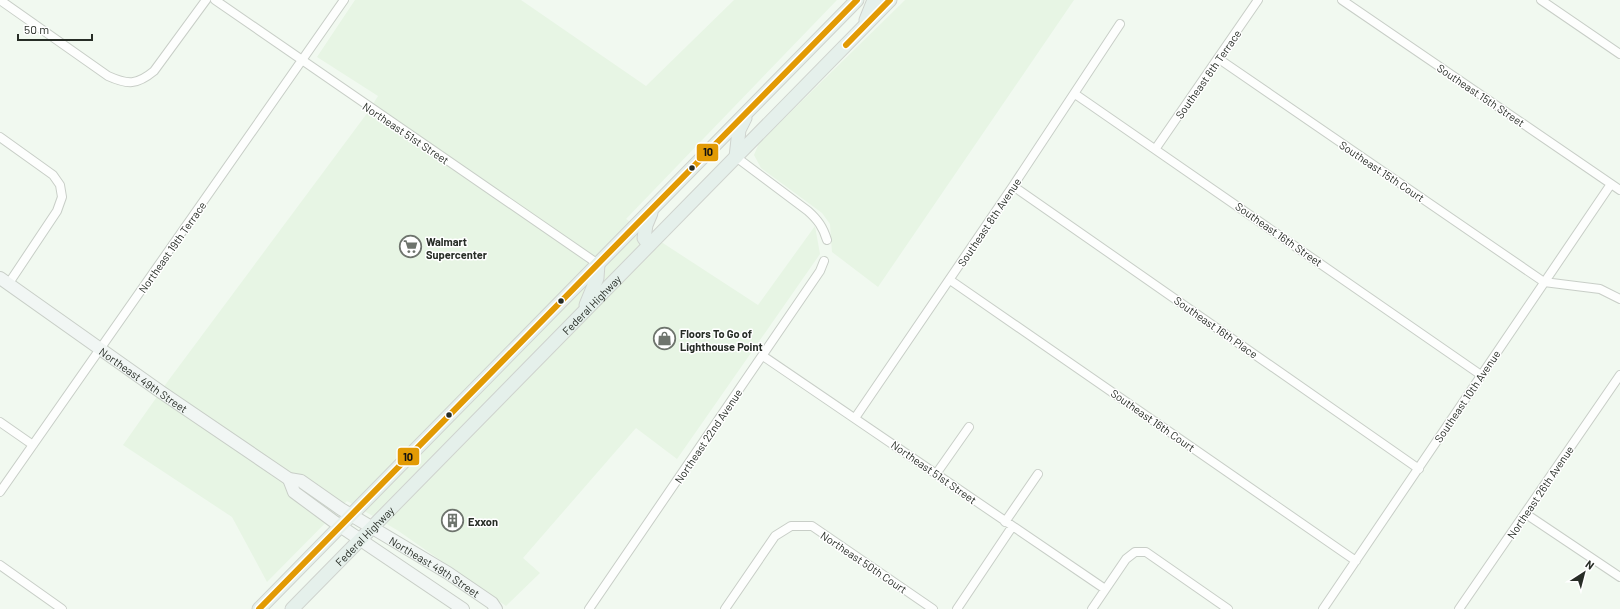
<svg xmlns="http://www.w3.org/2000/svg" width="1620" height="609" viewBox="0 0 1620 609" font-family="Barlow,sans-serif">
<rect width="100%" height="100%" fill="#f1f9f0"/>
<!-- built -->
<path fill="#e7f5e4" d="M355 0H521L646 86 734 0H837L626 219 758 305 815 226 820 254 677 459 636 428 523 558 540 573 506 606 397 530 347 501 267 582 232 517 123 445 168 381 368 112 378 96 317 57Z
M905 0H1074L878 287 832 252 830 224 822 213 761 168 754 155 759 143Z"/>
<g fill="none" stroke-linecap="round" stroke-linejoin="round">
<defs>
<path id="street" d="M0 0 108 76C128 85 137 85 154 71L206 0
M215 0 598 264
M1342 0 1620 190
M1541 0 1620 54
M1219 59 1544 282 1600 289 1620 299
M1075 94 1481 375
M0 137 53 175 60 185 62 197 57 211 9 283
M1156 148 1258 0
M736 157 808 211C818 220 823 227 827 240
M1013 186 1419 469
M950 280 1356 561
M763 356 1105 589
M855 418 1013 186 1120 24
M0 422 33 445
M936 474 969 427
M0 492 344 0
M1526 514 1620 577
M1005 522 1038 474
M0 565 62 609
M589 609 820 271 824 261
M725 609 775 536 791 526H812L933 609
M957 609 1012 527
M1092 609 1126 559 1135 552H1146L1228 609
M1323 609 1611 184
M1459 609 1620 375"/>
<g id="secondary">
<path id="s1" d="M0 278 161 392 289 479 301 481 341 509 448 573 492 603 496 609"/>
<path d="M289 479 294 492 340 526 463 609"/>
</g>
<g id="primary">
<path d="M866 20 874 0"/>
<path d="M736 157 739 130 745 118"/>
<path d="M649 245 644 238 646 225 651 213"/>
<path d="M586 305 597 278 598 264"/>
<path d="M259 609 857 0"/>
<path id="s2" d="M292 609 890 0"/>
</g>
</defs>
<!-- street casing -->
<use href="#street" stroke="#c8cec7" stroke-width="10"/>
<!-- secondary casing -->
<use href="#secondary" stroke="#c8cec7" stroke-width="14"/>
<!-- primary casing -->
<use href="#primary" stroke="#cfd3ce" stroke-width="15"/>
<!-- street -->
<use href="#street" stroke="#fdfefd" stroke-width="8"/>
<!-- secondary -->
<use href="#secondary" stroke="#f1f6f4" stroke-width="12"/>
<!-- primary -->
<use href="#primary" stroke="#e5f0eb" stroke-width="13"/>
<defs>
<path id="bus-1" d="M846 45 890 0
M259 609 857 0"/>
</defs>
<!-- bus-1 casing -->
<use href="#bus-1" stroke="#fff" stroke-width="9"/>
<!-- bus-1 -->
<use href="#bus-1" stroke="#e29a04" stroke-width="6"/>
</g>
<!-- icons -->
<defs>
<symbol id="supermarket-ring" viewBox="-11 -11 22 22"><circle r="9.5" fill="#fff" stroke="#6e746d" stroke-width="1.5"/><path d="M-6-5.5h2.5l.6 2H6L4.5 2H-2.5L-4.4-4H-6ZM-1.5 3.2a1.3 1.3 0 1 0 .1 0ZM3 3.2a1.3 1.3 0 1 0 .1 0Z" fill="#6e746d"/></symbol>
<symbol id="shop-ring" viewBox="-11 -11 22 22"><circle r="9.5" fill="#fff" stroke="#6e746d" stroke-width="1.5"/><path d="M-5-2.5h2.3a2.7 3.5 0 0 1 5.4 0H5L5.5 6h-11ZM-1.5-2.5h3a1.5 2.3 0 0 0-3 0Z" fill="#6e746d"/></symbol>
<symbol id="building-ring" viewBox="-11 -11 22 22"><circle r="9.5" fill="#fff" stroke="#6e746d" stroke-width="1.5"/><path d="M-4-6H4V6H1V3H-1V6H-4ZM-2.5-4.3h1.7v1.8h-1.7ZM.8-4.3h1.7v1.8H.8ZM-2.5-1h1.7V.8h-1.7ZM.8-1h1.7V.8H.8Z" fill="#6e746d"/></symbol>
</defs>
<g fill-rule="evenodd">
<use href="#supermarket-ring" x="398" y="234" width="25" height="25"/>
<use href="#shop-ring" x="652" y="326" width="25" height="25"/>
<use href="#building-ring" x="440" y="508" width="25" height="25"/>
</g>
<!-- markers -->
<g fill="#272d26" stroke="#fff" stroke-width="1.5">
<circle cx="692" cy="168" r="3.5"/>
<circle cx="561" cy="301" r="3.5"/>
<circle cx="449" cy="415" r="3.5"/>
</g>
<g text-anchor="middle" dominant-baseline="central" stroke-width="3" stroke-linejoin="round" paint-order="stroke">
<!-- street labels -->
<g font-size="11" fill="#272d26" stroke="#fff">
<text transform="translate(1208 74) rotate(-55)">Southeast 8th Terrace</text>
<text transform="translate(1481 95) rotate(34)">Southeast 15th Street</text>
<text transform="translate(406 133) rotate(34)">Northeast 51st Street</text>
<text transform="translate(1382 171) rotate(34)">Southeast 15th Court</text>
<text transform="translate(989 222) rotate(-56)">Southeast 8th Avenue</text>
<text transform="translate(1279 234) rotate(35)">Southeast 16th Street</text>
<text transform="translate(172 247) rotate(-55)">Northeast 19th Terrace</text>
<text stroke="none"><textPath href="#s2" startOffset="427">Federal Highway</textPath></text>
<text transform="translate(1216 327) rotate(35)">Southeast 16th Place</text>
<text stroke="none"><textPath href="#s1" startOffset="176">Northeast 49th Street</textPath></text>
<text transform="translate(1467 396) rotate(-56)">Southeast 10th Avenue</text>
<text transform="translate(1153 420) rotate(35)">Southeast 16th Court</text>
<text transform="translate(708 436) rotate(-56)">Northeast 22nd Avenue</text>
<text transform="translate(934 472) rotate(35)">Northeast 51st Street</text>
<text transform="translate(1540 492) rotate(-56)">Northeast 26th Avenue</text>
<text stroke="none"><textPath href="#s2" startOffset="103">Federal Highway</textPath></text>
<text transform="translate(864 562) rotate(34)">Northeast 50th Court</text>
<text stroke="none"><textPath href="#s1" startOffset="523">Northeast 49th Street</textPath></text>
</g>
<!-- poi labels -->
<g font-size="11" font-weight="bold" fill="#272d26" stroke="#fff" text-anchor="start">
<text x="426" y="241">Walmart<tspan x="426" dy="13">Supercenter</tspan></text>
<text x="680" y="333">Floors To Go of<tspan x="680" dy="13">Lighthouse Point</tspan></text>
<text x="468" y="521">Exxon</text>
</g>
</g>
<g stroke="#fff" stroke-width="1.5">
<rect x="696" y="143" width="23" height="19" rx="4" fill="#e29a04"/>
<rect x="397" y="447" width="23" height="19" rx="4" fill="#e29a04"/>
</g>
<g font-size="11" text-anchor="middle" font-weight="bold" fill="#111">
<text x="708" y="156">10</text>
<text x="408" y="461">10</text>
</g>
<!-- north arrow -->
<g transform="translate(1584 573) rotate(36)" stroke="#ffffff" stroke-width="3" paint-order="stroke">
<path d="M0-3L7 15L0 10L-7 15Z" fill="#272d26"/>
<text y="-6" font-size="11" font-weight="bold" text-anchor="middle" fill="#272d26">N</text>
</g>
<!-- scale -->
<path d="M18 34v6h74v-6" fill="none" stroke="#272d26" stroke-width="2"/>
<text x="24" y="34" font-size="12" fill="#272d26" stroke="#ffffff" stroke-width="3" paint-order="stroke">50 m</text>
</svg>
